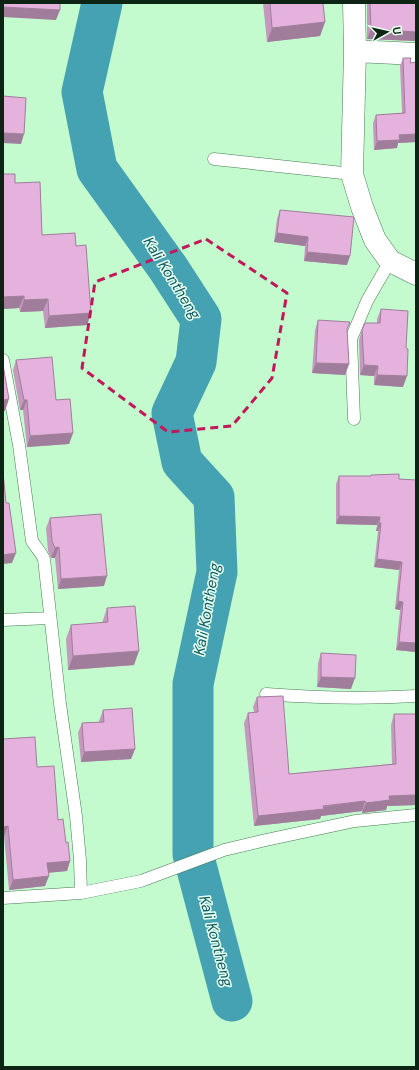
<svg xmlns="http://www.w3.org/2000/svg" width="419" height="1070" viewBox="0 0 419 1070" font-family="'DM Sans',sans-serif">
<rect width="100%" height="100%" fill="#c3fbce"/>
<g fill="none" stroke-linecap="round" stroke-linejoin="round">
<!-- river -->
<path stroke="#44a2b2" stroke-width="41" d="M102 3 82 92 97 169 168 268 201 319 196 362 172 413 182 462 214 497 217 572 193 684V854L232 1001"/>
<defs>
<path id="lane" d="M214 159 352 174
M3 360 19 445 32 541C36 548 41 552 44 559L60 704 76 816 80 860 81 893
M354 419 351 339 367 301 390 261
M3 620 50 618
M266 694C317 698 366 699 416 696
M3 898 81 893 141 881 224 850 266 840 355 821 416 815"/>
<path id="street" d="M354 3 355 51 352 174 362 207 375 240 390 261 416 274
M355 51 416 54"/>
</defs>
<!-- lane casing -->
<use href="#lane" stroke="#487b54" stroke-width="13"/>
<!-- street casing -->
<use href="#street" stroke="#487b54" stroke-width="23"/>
<!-- lane -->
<use href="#lane" stroke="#fff" stroke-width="12"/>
<!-- street -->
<use href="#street" stroke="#fff" stroke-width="22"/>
</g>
<!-- wall -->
<path fill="#c599bf" d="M263 3H323L325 22 320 36 267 42Z
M367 3H416V41L367 39Z
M403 58 410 63 416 62V142L398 143 397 148 374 150 373 123 376 115 402 113 400 66Z
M3 174 15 183 42 235 76 246 91 313 87 325 45 328 43 311 20 312 19 308 3 309Z
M280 210 347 265 304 261 305 246 274 242 277 219Z
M381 309 403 387 374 385V376L360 375 359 340 362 330 377 323V319Z
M318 320 347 329 349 364 345 375 312 373 315 330Z
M16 360 56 400 73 433 69 444 27 447 23 410H20L13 370Z
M371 475 399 479 416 480V652L396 650 400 610 395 609 399 570 374 567 378 531H376L377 525 336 524V484L339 476H371Z
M50 518 104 586 58 589 55 558H51L48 551 46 528Z
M107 608 134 665 68 670 66 639 71 625 102 623Z
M321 653 351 689 317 687 318 663Z
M257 697 289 774 392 764 391 725 394 714H416V805L387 806 386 810 362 813V811L321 816 320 819 254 826 244 723 248 713 254 712 253 707Z
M103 710 135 749 131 759 81 762 78 733 82 723 99 722V721Z
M3 739 37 767 58 820 66 843 70 861 67 871 48 873 45 886 9 890 4 836H3Z"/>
<!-- shaded-wall -->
<path fill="#a07d9b" d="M3 7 60 10 56 20 3 17Z
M325 22 320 36 267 42 272 28Z
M371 29 416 32V41L367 39Z
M3 133 24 134 21 144 3 143Z
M416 134V142L398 143 397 148 374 150 377 141 399 135Z
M277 233 308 237 305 246 274 242Z
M307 252 350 256 347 265 304 261Z
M24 296 19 308 3 309V297Z
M48 299 43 311 20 312 24 300Z
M91 313 87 325 45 328 49 316Z
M316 363 349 364 345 375 312 373Z
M364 365 378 366 374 376 360 375Z
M377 375 407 376 403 387 374 385Z
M9 399 5 411H3V400Z
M24 400H27L23 410H20Z
M73 433 69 444 27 447 30 436Z
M339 516 380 517 377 525 336 524Z
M379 523H381L378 531H376Z
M59 547 55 558H51L55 548Z
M16 553 12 563 3 564V555Z
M377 559 402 562 399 570 374 567Z
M107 576 104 586 58 589 61 579Z
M398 601 403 602 400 610 395 609Z
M399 642 416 643V652L396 650Z
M139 651 134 665 68 670 73 656Z
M321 677 355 678 351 689 317 687Z
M135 749 131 759 81 762 84 752Z
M416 795V805L387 806 386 810 362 813 366 803 389 796Z
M365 801 362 811 321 816 320 819 254 826 258 816Z
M8 826 4 836H3V827Z
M70 861 67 871 44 873 47 863Z
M49 876 45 886 9 890 13 880Z"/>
<!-- building -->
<path fill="#e5b2de" stroke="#a07d9b" d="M3 3H60V10L3 7Z
M270 3H323L325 22 272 28Z
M370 3H416V32L371 29Z
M403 58H411L410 63 416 62V134L399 135 400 140 377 141 376 115 405 113Z
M3 96 26 98 24 134 3 133Z
M3 174H15V183L40 182 42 235 75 233 76 246 86 245 91 313 49 316 48 299 24 300V296L3 297Z
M280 210 354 217 350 256 307 252 308 237 277 233Z
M381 309 408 311 406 348 408 349 407 376 377 375 378 366 364 365 362 330 365 323H380Z
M318 320 350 322 347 329 349 364 316 363Z
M52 357 56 400 70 399 73 433 30 436 27 400H24L16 360Z
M3 365 9 399 3 400Z
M3 472 6 503H9L16 553 3 555Z
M399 474V479L416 480V643L399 642 403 602 398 601 402 562 377 559 381 523H379L380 517 339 516V476H371V475Z
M101 514 107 576 61 579 59 547 55 548 52 541 50 518Z
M135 606 139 651 73 656 71 625 108 622 107 608Z
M321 653 356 655 355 678 321 677Z
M283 696 289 774 396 764 394 714H416V795L389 796 390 800 366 803 365 801 323 806 324 809 258 816 248 713 258 712 257 697Z
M132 708 135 749 84 752 82 723 104 722 103 710Z
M35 737 37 767 54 766 58 820 63 819 66 843 68 842 70 861 47 863 49 876 13 880 8 826 3 827V739Z"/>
<!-- marked area -->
<path fill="none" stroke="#c2185b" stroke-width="3" stroke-dasharray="8 5" stroke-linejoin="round" d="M206 239 287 293 272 378 232 426 168 432 82 368 95 282Z"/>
<g text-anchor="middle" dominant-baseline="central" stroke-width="3" stroke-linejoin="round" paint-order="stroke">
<!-- water labels -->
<g font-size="15" font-style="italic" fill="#0a5b67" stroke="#e9ffed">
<text transform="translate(172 278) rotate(58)">Kali Kontheng</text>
<text transform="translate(207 609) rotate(-80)">Kali Kontheng</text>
<text transform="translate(216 941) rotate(75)">Kali Kontheng</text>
</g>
</g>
<!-- border -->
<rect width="419" height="1070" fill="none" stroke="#0d2313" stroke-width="8"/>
<!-- north arrow -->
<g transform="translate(387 32) rotate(82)" stroke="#e9ffed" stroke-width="3" paint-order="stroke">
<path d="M0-3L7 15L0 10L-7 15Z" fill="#0d2313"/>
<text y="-6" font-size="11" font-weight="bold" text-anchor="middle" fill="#0d2313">U</text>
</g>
</svg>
